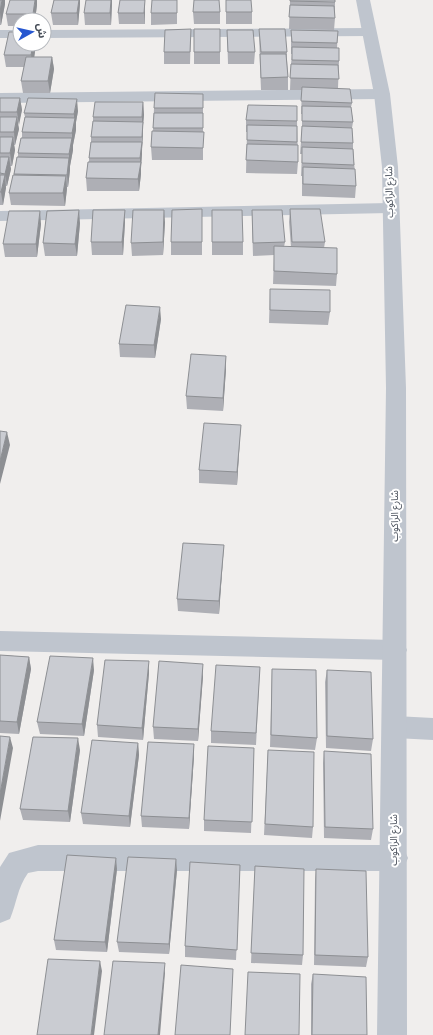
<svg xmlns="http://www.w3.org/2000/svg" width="433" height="1035" viewBox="0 0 433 1035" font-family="Overpass,'Noto Sans Arabic',sans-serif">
<rect width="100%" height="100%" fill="#f0eeed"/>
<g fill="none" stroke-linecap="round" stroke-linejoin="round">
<!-- minor -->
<path fill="#bfc5ce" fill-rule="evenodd" d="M369 28 374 29 376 32 374 35 369 36 44 38V30Z
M0 30H20V38H0Z
M382 89 387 91 390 94 387 97 382 99 0 103V93Z
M390 203 396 204 399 208 396 212 390 213 0 221V211Z
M0 631 395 640 404 643 407 650 404 657 395 660 0 651Z
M395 716 433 718V740L395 738 386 735 382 727 386 719Z
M38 845H394L404 849 408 858 404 867 394 871H38L28 873C17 889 17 902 10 919L0 923V867L9 853Z"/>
<!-- tertiary -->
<path fill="#bfc5ce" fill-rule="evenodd" d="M356 0H370L390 94 398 167 406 388 407 1035H377L386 388 382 167 374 94Z"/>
</g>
<!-- wall -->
<path fill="#aeafb5" d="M0 0H5V4L1 25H0Z
M54 0H80V4L78 25H53L51 13Z
M177 0V24L151 25V13Z
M226 0 252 12V24H226Z
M290 0H335V18L334 30 289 29Z
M145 3V24H119L118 13Z
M112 4 111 25H85L84 13Z
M37 5 35 20H20V26H8L6 14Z
M193 12H220V24H194Z
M191 29 190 64H164V52Z
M194 29H220V64H194Z
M259 29 287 52V60L288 77V90H261L260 66Z
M227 30 255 52 254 64H228Z
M291 30 338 31 337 48 339 61 338 88 352 103 351 107 353 122 352 128 353 143V149L356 186 355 198 302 196V176H301L302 154H300L302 129V114H301L302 90H290L291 64 292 54H291Z
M20 44H36L34 57H52L54 69 50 93H23L21 81 24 67H6L4 55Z
M0 98H20L22 110 18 125 19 129 15 145H14L15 150 12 166H10L11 169 7 186H6L3 205H0Z
M143 102 144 115 143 125V134L141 168V174L139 191H87L86 178 89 162V158L91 142V137L93 122V117Z
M203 106V160H152L151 147 153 131 154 108Z
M78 111 76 122V130L73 145V150L70 166V170L68 187H67L65 206 11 205 9 193 18 157V153L22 138V132L25 117 24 113Z
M246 120 297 121 298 162 297 174 246 173 247 132H246Z
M202 209V255H171V242Z
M290 209 325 242 324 248 337 274 336 286 273 284 274 255 253 256 252 223V210L285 242 284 247H291L289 222Z
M125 210V222L123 255H92L91 242Z
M212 210 243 242V255H212Z
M165 222 163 255 132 256 131 243Z
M80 223 77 256H45L43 243Z
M41 224 37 257H5L3 244Z
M270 289 330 312 328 325 269 323Z
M161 319 155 358 120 357 119 344Z
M226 356V369L223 411 187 409 186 396Z
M241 425 240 437 237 485 199 483V470Z
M224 545 223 558 219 614 178 611 177 599Z
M0 655 29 657 31 669 19 734 0 733Z
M260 667 256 745 211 743V731Z
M272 669 317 738 315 750 270 747Z
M94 670 84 736 40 734 37 722Z
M327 670 373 739 371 751 326 748 325 682Z
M149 673 143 740 98 737 97 725Z
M203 676 198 741 154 739 153 727Z
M138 743 139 755 130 827 83 824 81 813Z
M194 744V756L189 829 142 827 141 816Z
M254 748 251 833 204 831V820Z
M80 750 70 822 23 820 20 809Z
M268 750 313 827 312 838 264 835Z
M324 751 373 829 371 840 324 838 323 763Z
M240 865 236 960 185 957V946Z
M255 866 303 955 302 965 251 963Z
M117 869 107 952 56 950 54 940Z
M316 869 368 957 366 967 314 965 315 880Z
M177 870 169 954 119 952 117 942Z
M313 974 367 1035H311V984Z"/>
<!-- shaded-wall -->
<path fill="#8d8f93" d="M2 0H5V4L1 25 0 12Z
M35 0H37V5L35 20H33V14Z
M79 0H80V4L78 25 77 13Z
M111 0H112V4L111 25 110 13Z
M145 0V24L144 13Z
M33 44H36L33 67 31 55Z
M52 57 54 69 50 93 48 81Z
M20 98 22 110 19 125 17 112Z
M77 99 78 111 76 122V130L73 145V150L70 166V170L68 187 67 175 69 158V154L72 138V133L74 122V114Z
M143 102 144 115 143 125V134L142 149V117Z
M17 117 19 129 15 145 14 132Z
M13 137 15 150 12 166 10 153Z
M142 142V154L141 168V174L139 191 138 179 140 165V158Z
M9 157 11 169 7 186 5 174Z
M5 175 6 188 3 205 1 192Z
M66 176 67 189 65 206 63 193Z
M79 210 80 223 77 256 75 244Z
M125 210V222L123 255 122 242Z
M164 210 165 222 163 255V242Z
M40 211 41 224 37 257 36 244Z
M160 307 161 319 155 358 154 345Z
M226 356V369L223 411V398Z
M241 425 240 437 237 485V472Z
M7 432 10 445 0 484V461Z
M224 545 223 558 219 614V601Z
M29 657 31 669 19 734 17 722Z
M93 658 94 670 84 736 82 724Z
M149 661V673L143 740 142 728Z
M203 664V676L198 741V729Z
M10 737 13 748 0 821V794Z
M78 738 80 750 70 822 68 811Z
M138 743 139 755 130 827 129 816Z
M194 744V756L189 829V818Z
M116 858 117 869 107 952 105 942Z
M176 859 177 870 169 954V944Z
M100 961 102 971 94 1035H91Z
M165 963V973L160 1035H158Z"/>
<!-- building -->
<path fill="#caccd2" stroke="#8d8f93" d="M0 0H2L0 12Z
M10 0H35L33 14H6Z
M54 0H79L77 13H51Z
M86 0H111L110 13H84Z
M120 0H145L144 13H118Z
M152 0H177V13H151Z
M194 0H219L220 12H193Z
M226 0H251L252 12H226Z
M290 0H335V2L290 1Z
M290 5 334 6 335 18 289 17Z
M191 29 190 52H164L165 30Z
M194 29H220V52H194Z
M259 29H285L287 52H261Z
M227 30H253L255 52H228Z
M291 30 338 31 337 43 292 42Z
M9 32H20V44H33L31 55H4Z
M292 47 339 48V61L292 60Z
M260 54H286L288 77 261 78Z
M26 57H52L48 81H21Z
M291 64 338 65 339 79 290 78Z
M302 87 350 89 352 103 301 101Z
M155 93 203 94V108H154Z
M0 98H20L17 112H0Z
M28 98 77 99 74 114 24 113Z
M95 102H143L142 117H93Z
M248 105 297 106V121L246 120Z
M302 106 351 107 353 122 302 121Z
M154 113H203V128H153Z
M0 117H17L14 132H0Z
M25 117 75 118 72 133 22 132Z
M93 121 143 122 142 137H91Z
M247 125 297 126V142L247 140Z
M302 126 352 128 353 143 301 142Z
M152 131 204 132 203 148 151 147Z
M0 137H13L10 153H0Z
M21 138H72L69 154 18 153Z
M91 142H142L140 158H89Z
M247 144 298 145V162L246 160Z
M302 147 353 149 354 165 302 163Z
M0 157H9L5 174 0 173Z
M17 157 69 158 67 175 14 174Z
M88 162H141L138 179 86 178Z
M303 167 355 169 356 186 303 184Z
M0 175H5L1 192H0Z
M13 175 66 176 63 193H9Z
M202 209V242H171L172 210Z
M290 209H320L325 242H292Z
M79 210 75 244 43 243 47 211Z
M93 210H125L122 242H91Z
M133 210H164L163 242 131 243Z
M212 210H242L243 242H212Z
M252 210H282L285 242 253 243Z
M9 211H40L36 244H3Z
M274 246 337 248V274L274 271Z
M270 289 330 290V312L270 310Z
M126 305 160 307 154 345 119 344Z
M191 354 226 356 223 398 186 396Z
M204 423 241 425 237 472 199 470Z
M0 431 7 432 0 461Z
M183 543 224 545 219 601 177 599Z
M0 655 29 657 17 722 0 721Z
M50 656 93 658 82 724 37 722Z
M105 660 149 661 142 728 97 725Z
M159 661 203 664 198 729 153 727Z
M216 665 260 667 256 733 211 731Z
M272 669 316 670 317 738 271 735Z
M327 670 371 672 373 739 327 736Z
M0 736 10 737 0 794Z
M33 737 78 738 68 811 20 809Z
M92 740 138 743 129 816 81 813Z
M148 742 194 744 189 818 141 816Z
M208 746 254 748 252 822 204 820Z
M268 750 314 752 313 827 265 824Z
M324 751 371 754 373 829 325 827Z
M67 855 116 858 105 942 54 940Z
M128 857 176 859 169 944 117 942Z
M190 862 240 865 237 950 185 946Z
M255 866 304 869 303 955 251 953Z
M316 869 366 871 368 957 315 955Z
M48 959 100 961 91 1035H37Z
M113 961 165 963 158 1035H104Z
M181 965 233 969 230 1035H175Z
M248 972 300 974 299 1035H245Z
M313 974 366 977 367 1035H312Z"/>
<g text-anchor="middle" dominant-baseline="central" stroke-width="4" stroke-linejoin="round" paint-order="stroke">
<!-- street labels -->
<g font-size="10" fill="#474e59" stroke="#fff">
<text transform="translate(390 192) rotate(-91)">شارع الراكوب</text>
<text transform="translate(395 516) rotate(-90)">شارع الراكوب</text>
<text transform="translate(394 840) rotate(-90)">شارع الراكوب</text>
</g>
</g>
<!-- north arrow -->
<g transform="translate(32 32) rotate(82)"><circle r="19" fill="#ffffff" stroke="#b5b8bd"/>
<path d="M0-3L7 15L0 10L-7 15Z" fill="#2757d0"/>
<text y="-6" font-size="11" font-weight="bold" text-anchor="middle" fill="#474e59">ش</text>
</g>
</svg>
